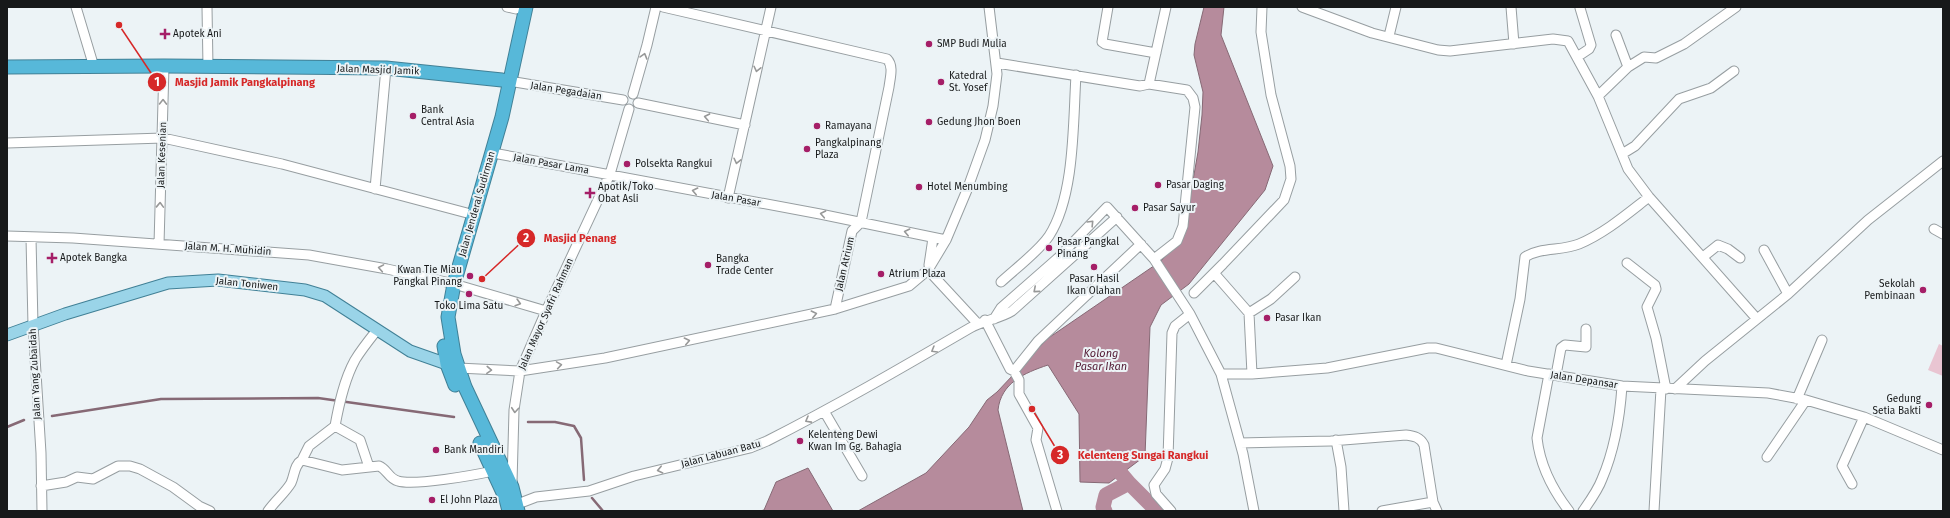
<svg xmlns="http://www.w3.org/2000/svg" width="1950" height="518" viewBox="0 0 1950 518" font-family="'Fira Sans',sans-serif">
<rect width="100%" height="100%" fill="#ecf3f6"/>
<!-- green -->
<path fill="#e9c5d2" d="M1939 344 1943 346V376L1928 370Z"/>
<!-- water -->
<path fill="#b68b9c" stroke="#866975" d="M1204 7H1224L1221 35 1273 166 1265 190 1189 284 1161 305 1150 327 1145 456 1109 483 1080 482 1079 414 1048 365C1024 373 1001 383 998 410L1023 511H858L926 473 969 427 987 400 997 392 1047 339 1161 261 1183 237 1198 152 1202 115 1203 92 1194 55 1195 44Z
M808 468 833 511H760L764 510 776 482Z"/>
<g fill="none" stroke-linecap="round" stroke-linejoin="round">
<!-- stream -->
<path stroke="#866975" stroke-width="2.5" d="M52 416 161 399 318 398 454 417
M528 422H555L574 426 581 438 584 480
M7 427 24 420
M592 498 603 511"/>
<!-- river -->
<path stroke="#b68b9c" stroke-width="15" d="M1108 458 1129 483
M1105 511 1103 507 1106 495 1129 483 1157 511"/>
<defs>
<path id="minor" d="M76 7 94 67
M207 7 208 67
M507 7 516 9
M663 7 887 59C894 66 890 78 889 87L861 222
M1108 7 1102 42 1105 44 1156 53
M1302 7 1372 33 1438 50 1450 51 1553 39 1568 41 1598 96 1628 169 1649 197 1757 319
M1511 7 1514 44
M1616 35 1628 67
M1389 36 1396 7
M1577 57 1589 49 1591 45 1580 8
M997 63 1140 86 1149 84 1187 90 1193 98 1195 107 1183 226 1177 241 1154 259 1190 314 1221 374 1243 454 1254 511
M509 81 623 100
M1149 84 1166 7
M633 94 647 45 656 7
M1598 96 1628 67 1644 57 1656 58 1684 44 1736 7
M638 103 745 125
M7 143 163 138 282 164 467 213
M493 153 820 214 946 240
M1622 154 1635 146 1679 99 1711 88 1734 71
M375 189 386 68
M728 198 771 7
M1934 229 1943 234
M7 236 73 238 309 255 387 269 446 282
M31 238 33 325 41 453 42 511
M159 244 164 66
M1764 250 1788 294
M1703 257 1718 245 1728 249 1740 258
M1627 263 1655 285 1656 289 1647 307 1656 338 1666 389
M929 265 933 238
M928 270 978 324
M1214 273 1249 313
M1001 282C1015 269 1039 251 1049 236 1075 196 1073 122 1076 75
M454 284 546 311
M1194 293 1223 264 1284 200 1291 179 1290 166 1271 95 1261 32 1262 7
M835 309 852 231 861 222
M994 319 1001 308 1058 258 1107 207 1154 259
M985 320 1010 369 1014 371 1038 341 1141 244
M1506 365 1520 299 1525 257C1540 247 1562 251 1579 244 1605 233 1627 214 1649 197
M458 368 520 371 605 358 835 309 909 286 928 270 946 240 967 190 985 140 993 106 997 74 989 7
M1014 371 1019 380V394L1038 428 1036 440 1057 511
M1221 374H1252L1327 368 1428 348H1436L1528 371 1622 386 1768 393 1806 400 1864 417 1943 450
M1252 374 1249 313 1271 299 1295 277
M1549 374 1537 438C1540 466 1552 489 1569 511
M1556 375 1561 348 1565 345 1586 347V329
M1675 389 1705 361 1788 294 1868 220 1943 161
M1797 399 1822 340
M824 411 862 476
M335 426C339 404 344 380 355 360 361 350 369 340 377 330
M335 426 360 440 369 467
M1336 440 1341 467 1344 511
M1240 443 1331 441 1406 435C1414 436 1420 437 1424 445L1433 502 1437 511
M1767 457 1806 400
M302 460 309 446 335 426
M512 483 514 410 520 371 547 309 610 174 629 109
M1852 484 1842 466 1864 417
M41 486 66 482 77 477 93 479 118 466H130L140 469 173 487 199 506 210 511
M523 502 536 497 589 491 634 476 750 448 767 441C836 406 903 367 970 328 984 320 999 319 1012 311L1117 217
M268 511C275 501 285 493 291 483 295 474 294 465 302 460L342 470 379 466C387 469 389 479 398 481 414 486 475 475 493 471
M1171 511 1156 494 1154 485 1165 469 1168 458 1172 333 1175 326 1190 314
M1382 511 1433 502
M1583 511C1590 501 1598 490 1602 479 1614 451 1620 416 1622 386
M1654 511 1661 389"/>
<path id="major" d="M7 335 65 314 168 283 218 280 305 290 325 296 410 351 447 364"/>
<path id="highway" d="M7 67 164 66 386 68 502 80
M444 346 447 364 455 385
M480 443 506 499 509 511
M518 511 512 487 465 387 454 354 448 317 454 284 502 117 526 7"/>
</defs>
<!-- minor casing -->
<use href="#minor" stroke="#979ea1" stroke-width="11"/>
<!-- major casing -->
<use href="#major" stroke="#418096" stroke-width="13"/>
<!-- highway casing -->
<use href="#highway" stroke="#418096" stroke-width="15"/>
<!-- minor -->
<use href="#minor" stroke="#fff" stroke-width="9"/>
<!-- major -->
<use href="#major" stroke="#9ad4e8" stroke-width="11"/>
<!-- highway -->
<use href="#highway" stroke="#57b8d9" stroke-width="13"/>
</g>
<!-- one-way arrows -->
<defs><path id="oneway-chevron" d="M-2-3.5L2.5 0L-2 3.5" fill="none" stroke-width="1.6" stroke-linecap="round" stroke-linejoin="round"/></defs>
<g stroke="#979898">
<use href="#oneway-chevron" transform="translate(644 56) rotate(-74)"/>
<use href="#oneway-chevron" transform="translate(757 69) rotate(103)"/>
<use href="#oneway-chevron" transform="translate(163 102) rotate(-89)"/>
<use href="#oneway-chevron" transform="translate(707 117) rotate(-169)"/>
<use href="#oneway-chevron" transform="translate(737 161) rotate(103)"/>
<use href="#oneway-chevron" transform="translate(695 191) rotate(-168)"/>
<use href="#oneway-chevron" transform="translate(160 205) rotate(-88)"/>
<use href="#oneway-chevron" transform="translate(823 214) rotate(-169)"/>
<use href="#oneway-chevron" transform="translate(1091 223) rotate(-46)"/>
<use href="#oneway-chevron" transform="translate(907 232) rotate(-167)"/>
<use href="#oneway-chevron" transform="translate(381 268) rotate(-170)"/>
<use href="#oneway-chevron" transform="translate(1036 290) rotate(139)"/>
<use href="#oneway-chevron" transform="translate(518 303) rotate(16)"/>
<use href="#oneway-chevron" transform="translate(814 314) rotate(-13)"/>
<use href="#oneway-chevron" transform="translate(687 341) rotate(-12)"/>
<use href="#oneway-chevron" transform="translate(934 350) rotate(150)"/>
<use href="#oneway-chevron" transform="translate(559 365) rotate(-9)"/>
<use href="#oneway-chevron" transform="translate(489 370) rotate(3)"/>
<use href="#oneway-chevron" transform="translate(515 410) rotate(95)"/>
<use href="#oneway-chevron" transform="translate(808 420) rotate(151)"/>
<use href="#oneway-chevron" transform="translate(660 470) rotate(167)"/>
</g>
<!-- markers -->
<g fill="#a51e67" stroke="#ecf3f6" stroke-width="1.5">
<path d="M163 28h4v4h4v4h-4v4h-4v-4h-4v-4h4z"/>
<circle cx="929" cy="44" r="4"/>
<circle cx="941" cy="82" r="4"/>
<circle cx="413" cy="116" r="4"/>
<circle cx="929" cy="122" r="4"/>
<circle cx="817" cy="126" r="4"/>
<circle cx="807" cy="149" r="4"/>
<circle cx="627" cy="164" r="4"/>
<circle cx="1158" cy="185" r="4"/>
<circle cx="919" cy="187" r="4"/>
<path d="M588 187h4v4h4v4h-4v4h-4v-4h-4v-4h4z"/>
<circle cx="1135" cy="208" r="4"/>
<circle cx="1049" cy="248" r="4"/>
<path d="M50 252h4v4h4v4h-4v4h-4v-4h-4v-4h4z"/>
<circle cx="708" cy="265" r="4"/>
<circle cx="1094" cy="267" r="4"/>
<circle cx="881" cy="274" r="4"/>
<circle cx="470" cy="276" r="4"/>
<circle cx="1923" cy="290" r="4"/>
<circle cx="469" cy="294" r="4"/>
<circle cx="1267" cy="318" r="4"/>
<circle cx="1929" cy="405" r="4"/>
<circle cx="800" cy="441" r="4"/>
<circle cx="436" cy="450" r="4"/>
<circle cx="432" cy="500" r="4"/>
</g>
<g text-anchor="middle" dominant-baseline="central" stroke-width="4" stroke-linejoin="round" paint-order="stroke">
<!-- poi labels -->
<g font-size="10" fill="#17191a" stroke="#ecf3f6" text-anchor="start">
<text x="173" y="34">Apotek Ani</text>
<text x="937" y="44">SMP Budi Mulia</text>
<text x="949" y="76">Katedral<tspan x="949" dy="12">St. Yosef</tspan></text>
<text x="421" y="110">Bank<tspan x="421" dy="12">Central Asia</tspan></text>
<text x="937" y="122">Gedung Jhon Boen</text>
<text x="825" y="126">Ramayana</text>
<text x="815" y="143">Pangkalpinang<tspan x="815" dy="12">Plaza</tspan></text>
<text x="635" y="164">Polsekta Rangkui</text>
<text x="1166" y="185">Pasar Daging</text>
<text x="598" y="187">Apotik/Toko<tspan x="598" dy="12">Obat Asli</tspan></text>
<text x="927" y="187">Hotel Menumbing</text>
<text x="1143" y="208">Pasar Sayur</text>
<text x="1057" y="242">Pasar Pangkal<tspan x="1057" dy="12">Pinang</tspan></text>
<text x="60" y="258">Apotek Bangka</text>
<text x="716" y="259">Bangka<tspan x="716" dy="12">Trade Center</tspan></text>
<text x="462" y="270" text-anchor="end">Kwan Tie Miau<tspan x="462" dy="12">Pangkal Pinang</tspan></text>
<text x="889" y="274">Atrium Plaza</text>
<text x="1094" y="279" text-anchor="middle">Pasar Hasil<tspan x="1094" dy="12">Ikan Olahan</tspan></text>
<text x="1915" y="284" text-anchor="end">Sekolah<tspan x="1915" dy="12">Pembinaan</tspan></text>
<text x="469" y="306" text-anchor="middle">Toko Lima Satu</text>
<text x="1275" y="318">Pasar Ikan</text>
<text x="1921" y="399" text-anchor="end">Gedung<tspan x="1921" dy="12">Setia Bakti</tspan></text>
<text x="808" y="435">Kelenteng Dewi<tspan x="808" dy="12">Kwan Im Gg. Bahagia</tspan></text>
<text x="444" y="450">Bank Mandiri</text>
<text x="440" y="500">El John Plaza</text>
</g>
<!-- street labels -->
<g font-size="10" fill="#17191a" stroke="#ecf3f6">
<text transform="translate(378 70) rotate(2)">Jalan Masjid Jamik</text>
<text transform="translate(566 91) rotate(9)">Jalan Pegadaian</text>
<text transform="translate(162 155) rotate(-88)">Jalan Kesenian</text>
<text transform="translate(551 164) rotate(10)">Jalan Pasar Lama</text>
<text transform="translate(736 199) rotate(10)">Jalan Pasar</text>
<text transform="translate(477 204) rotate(-74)">Jalan Jenderal Sudirman</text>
<text transform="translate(228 249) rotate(4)">Jalan M. H. Muhidin</text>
<text transform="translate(845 264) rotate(-77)">Jalan Atrium</text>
<text transform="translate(247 284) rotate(6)">Jalan Toniwen</text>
<text transform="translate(546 314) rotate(-66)">Jalan Mayor Syafri Rahman</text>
<text transform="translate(35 374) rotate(-93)">Jalan Yang Zubaidah</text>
<text transform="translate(1584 380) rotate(9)">Jalan Depansar</text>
<text transform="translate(721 454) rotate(-15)">Jalan Labuan Batu</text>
</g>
<!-- water labels -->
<g font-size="11" font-style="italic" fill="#58213a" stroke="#ecf3f6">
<text x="1101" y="353">Kolong<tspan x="1101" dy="13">Pasar Ikan</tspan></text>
</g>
</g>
<!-- callouts -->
<path fill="none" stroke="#d62828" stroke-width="1.5" d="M119 25L157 82M482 279L526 238M1032 409L1060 455"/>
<g fill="#d62828" stroke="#ecf3f6" stroke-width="1.5">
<circle cx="119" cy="25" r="4"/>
<circle cx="482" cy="279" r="4"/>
<circle cx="1032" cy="409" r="4"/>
<circle cx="157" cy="82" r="10"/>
<circle cx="526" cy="238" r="10"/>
<circle cx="1060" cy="455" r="10"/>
</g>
<g font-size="12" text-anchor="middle" font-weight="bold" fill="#fff">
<text x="157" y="86">1</text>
<text x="526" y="242">2</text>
<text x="1060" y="459">3</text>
</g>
<g font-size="11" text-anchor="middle" font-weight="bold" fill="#d62828" stroke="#ecf3f6" stroke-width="4" stroke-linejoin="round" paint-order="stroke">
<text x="245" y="86">Masjid Jamik Pangkalpinang</text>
<text x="580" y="242">Masjid Penang</text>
<text x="1143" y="459">Kelenteng Sungai Rangkui</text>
</g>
<!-- border -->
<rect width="1950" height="518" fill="none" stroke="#17191a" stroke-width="16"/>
</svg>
